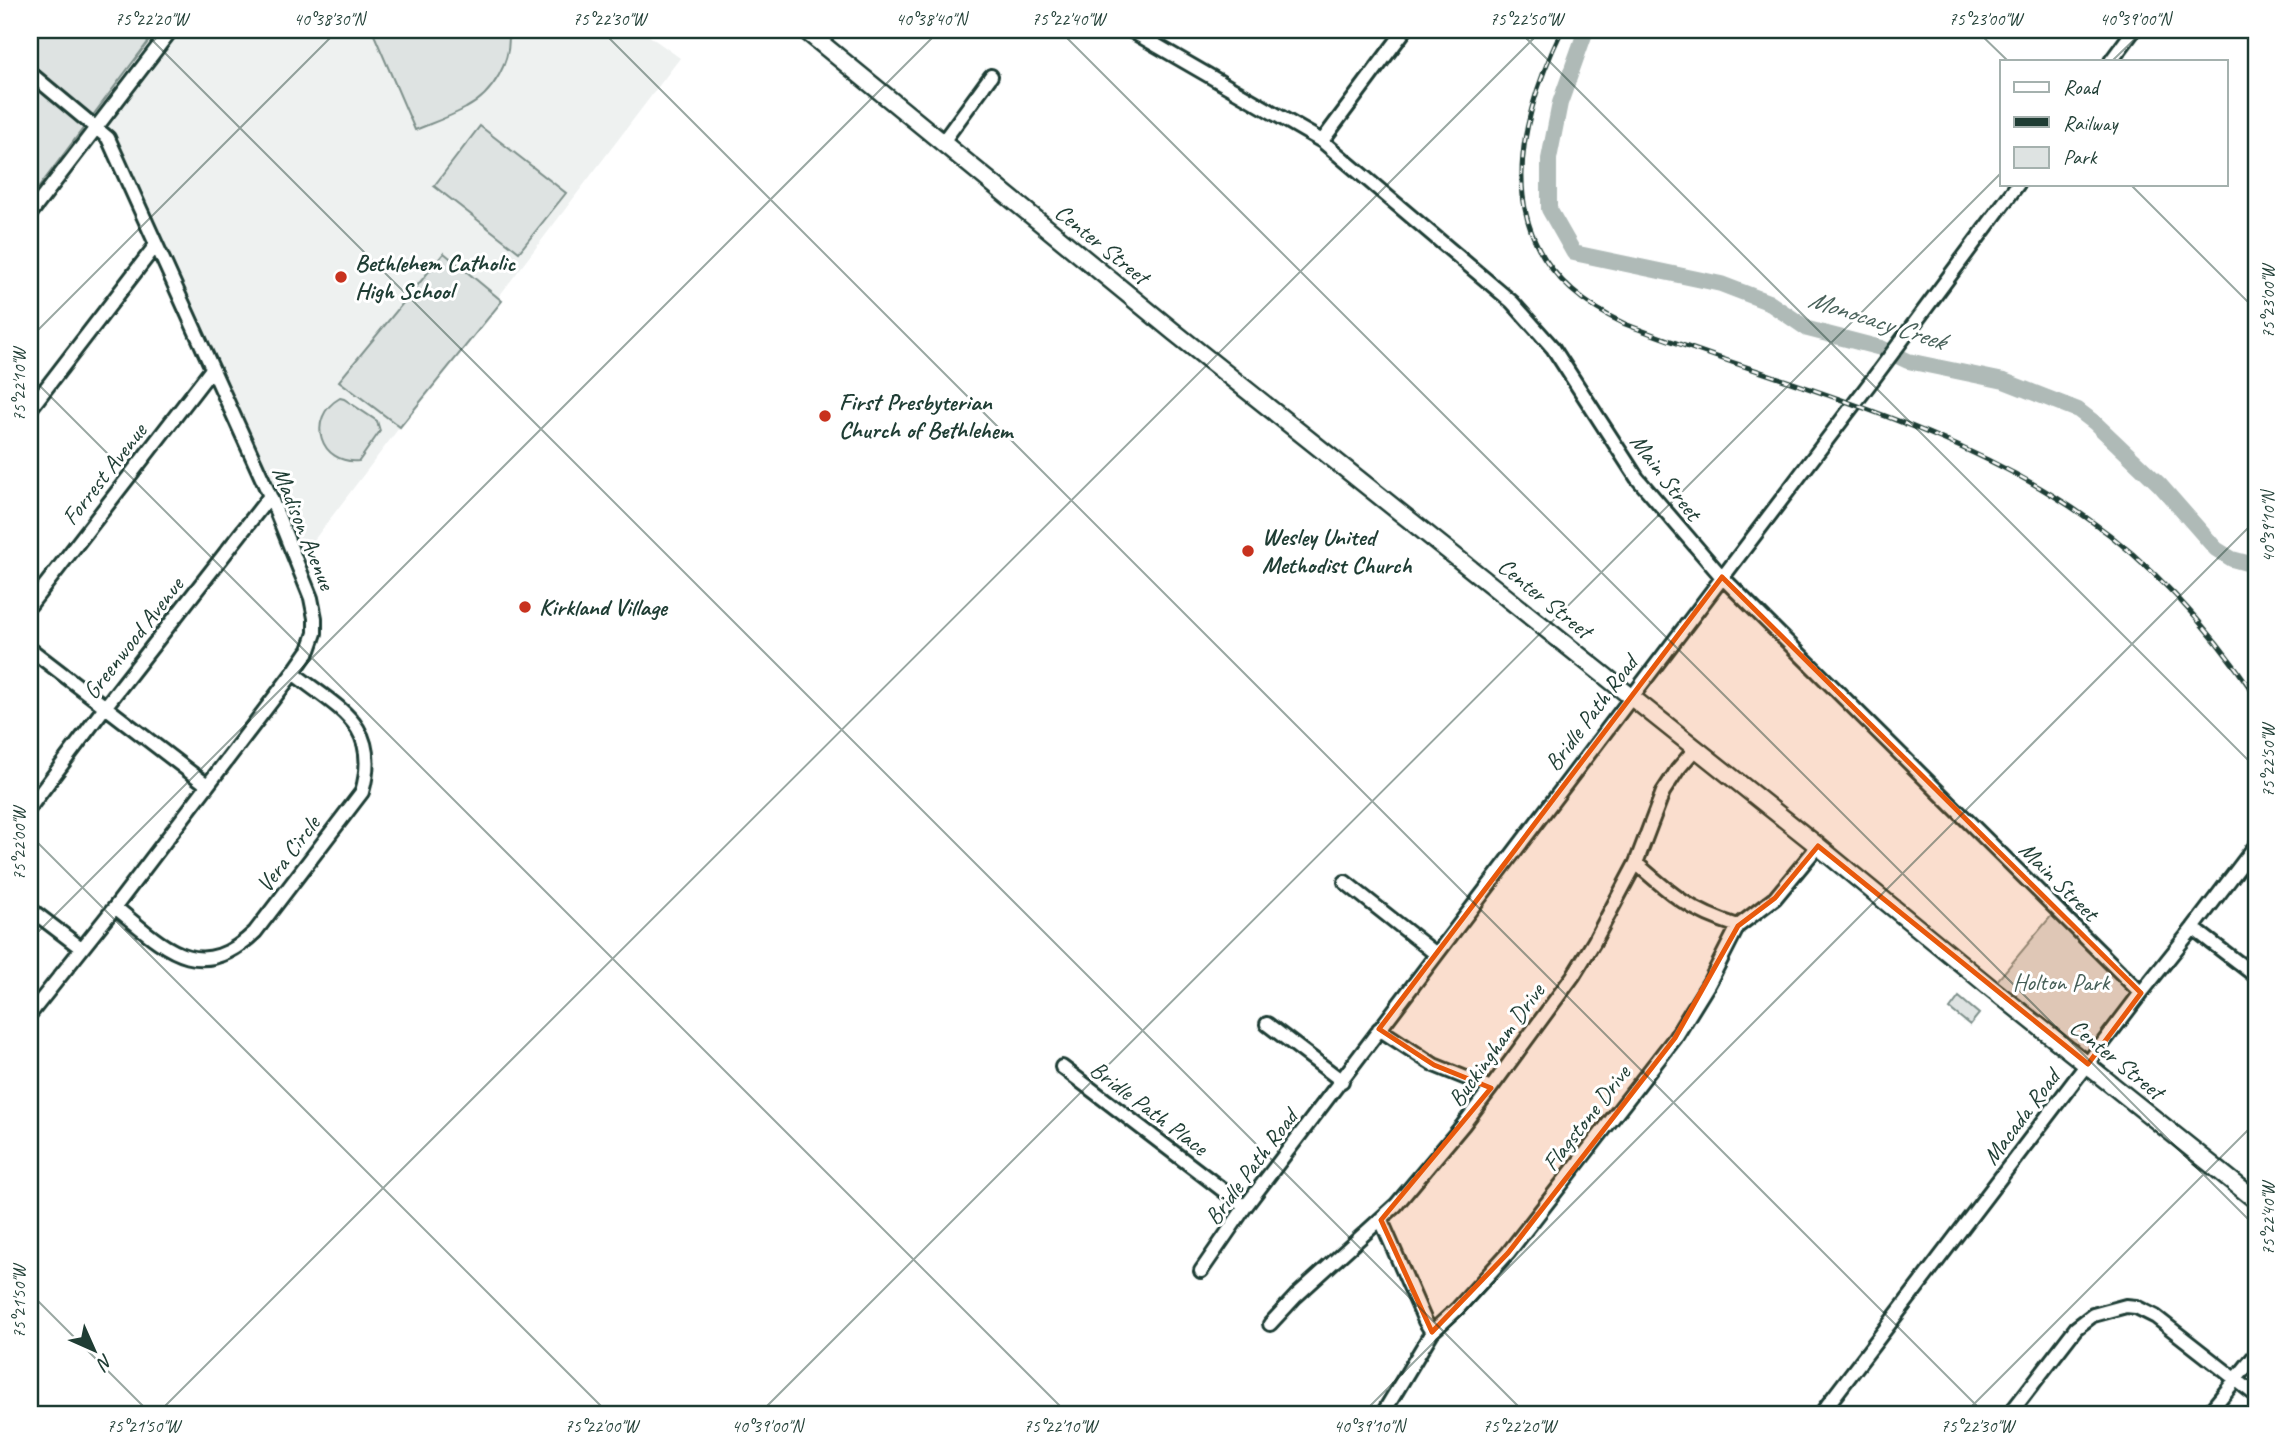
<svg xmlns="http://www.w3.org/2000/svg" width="2287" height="1445" viewBox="0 0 2287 1445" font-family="Caveat,sans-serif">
<rect width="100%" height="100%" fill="#fff"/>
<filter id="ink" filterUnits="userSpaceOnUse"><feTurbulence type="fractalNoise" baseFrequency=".0143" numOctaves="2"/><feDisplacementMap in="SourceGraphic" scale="14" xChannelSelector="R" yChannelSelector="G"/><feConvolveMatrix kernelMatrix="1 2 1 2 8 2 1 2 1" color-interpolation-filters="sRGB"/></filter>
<g filter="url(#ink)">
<!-- built -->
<path fill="#eef1f0" d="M175 30H641L680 58 298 561 100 127Z"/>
<!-- green -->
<path fill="#dee3e2" stroke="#7e908b" stroke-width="2" d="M30 30H157L30 199Z
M372 30H508C513 60 493 94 466 108 450 117 432 123 415 130Z
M480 126 566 193 519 252 434 186Z
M444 253 502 301 400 427 339 381Z
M340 398 344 399 377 421 380 431 359 461C320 465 305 418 340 398Z
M2057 909 2141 993 2088 1064 1991 988Z
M1959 997 1979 1014 1970 1025 1950 1009Z"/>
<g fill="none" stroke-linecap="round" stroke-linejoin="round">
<!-- river -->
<path stroke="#afbab7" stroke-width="16" d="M1586 30 1560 103 1549 159V209L1574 253 1721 284 1768 302 1808 329 1881 348 1908 361 2004 381 2078 410 2095 423 2160 485 2216 549 2232 559 2254 565 2257 568"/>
<defs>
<path id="minor" d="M1130 30 1322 141 1512 302 1553 348 1637 478 1722 577 2141 993
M2111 61 2134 30
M30 73 108 138 270 496 311 598 315 618V633L309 650 293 673 115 907 30 1014
M1322 141 1405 30
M942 143 991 76
M30 214 171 30
M30 409 156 245
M30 605 212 369
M30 649 207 785
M30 807 105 707 270 496
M1636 863C1673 896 1690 911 1738 926
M1345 882 1436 954
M115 907C162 945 198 987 255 932L362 792C381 725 339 709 293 673
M30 909 81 948
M2193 928 2257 977
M1267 1024 1342 1081
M1379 1029 1434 1065 1491 1088
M1062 1067 1245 1207
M1381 1220 1425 1321 1432 1332
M1201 1271 1245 1207 1873 379 2018 184
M1270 1324 1296 1296 1396 1205 1463 1125 1491 1088 1573 976 1594 942 1636 863 1663 792 1678 769 1696 748
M1382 1415 1432 1332 1458 1308 1508 1253 1675 1038 1709 983 1738 926 1775 898 1818 846
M1820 1415 2141 993 2193 928 2257 844
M2009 1415 2076 1328 2093 1315 2126 1306 2136 1307 2156 1317 2257 1396
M2207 1415 2257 1353"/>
<path id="major" d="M805 30 1174 332 1818 846 1991 988 2257 1201"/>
</defs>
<!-- minor casing -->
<use href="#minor" stroke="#1f3d34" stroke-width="18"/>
<!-- major casing -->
<use href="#major" stroke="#1f3d34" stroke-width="21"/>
<!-- minor -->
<use href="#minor" stroke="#fff" stroke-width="12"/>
<!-- major -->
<use href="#major" stroke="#fff" stroke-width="16"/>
<defs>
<path id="rail" d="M1562 30C1508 142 1491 262 1625 324 1775 382 1955 424 2087 518 2154 565 2211 630 2257 698"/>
</defs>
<!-- rail casing -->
<use href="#rail" stroke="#1f3d34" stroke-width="5"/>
<!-- rail -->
<use href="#rail" stroke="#fff" stroke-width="2.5" stroke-dasharray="8" stroke-linecap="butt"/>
</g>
</g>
<!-- marked area -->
<path fill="#e8590c" fill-opacity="0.2" stroke="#e8590c" stroke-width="5" stroke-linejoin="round" d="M1722 577 2141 993 2088 1064 1818 846 1775 898 1738 926 1675 1038 1508 1253 1432 1332 1381 1220 1491 1088 1434 1065 1379 1029Z"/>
<!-- ticks -->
<path fill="none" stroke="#1f3d34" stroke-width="2" stroke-opacity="0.45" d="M142 30 1527 1415M601 30 1986 1415M1059 30 2257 1228M1518 30 2257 769M1976 30 2008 61M2112 61 2144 30M2130 184 2257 311M30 338 338 30M30 376 1069 1415M30 835 610 1415M30 940 940 30M30 1293 152 1415M156 1415 1542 30M758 1415 2002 172M1361 1415 2257 519M1963 1415 2257 1121"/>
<!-- markers -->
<g fill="#c8321e" stroke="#fff" stroke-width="2.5">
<circle cx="341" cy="277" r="7"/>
<circle cx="825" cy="416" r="7"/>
<circle cx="1248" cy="551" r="7"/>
<circle cx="525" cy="607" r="7"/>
</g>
<g text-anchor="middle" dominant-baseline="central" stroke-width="6" stroke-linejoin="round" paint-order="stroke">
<!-- street labels -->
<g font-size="24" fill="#1f3d34" stroke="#fff">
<text transform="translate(1102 244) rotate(39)">Center Street</text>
<text transform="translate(104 474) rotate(-52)">Forrest Avenue</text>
<text transform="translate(1666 477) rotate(53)">Main Street</text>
<text transform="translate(304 528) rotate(68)">Madison Avenue</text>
<text transform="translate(1545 598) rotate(39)">Center Street</text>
<text transform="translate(133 638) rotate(-52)">Greenwood Avenue</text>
<text transform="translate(1591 713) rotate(-53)">Bridle Path Road</text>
<text transform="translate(288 854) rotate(-53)">Vera Circle</text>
<text transform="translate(2059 881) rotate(45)">Main Street</text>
<text transform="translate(1496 1045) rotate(-54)">Buckingham Drive</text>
<text transform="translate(2117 1059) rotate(39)">Center Street</text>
<text transform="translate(1149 1108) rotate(37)">Bridle Path Place</text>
<text transform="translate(2021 1117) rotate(-53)">Macada Road</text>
<text transform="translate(1586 1118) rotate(-52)">Flagstone Drive</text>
<text transform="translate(1251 1167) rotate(-53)">Bridle Path Road</text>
</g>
<!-- poi labels -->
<g font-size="24" font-weight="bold" fill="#1f3d34" stroke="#fff" text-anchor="start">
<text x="355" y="263">Bethlehem Catholic<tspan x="355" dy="28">High School</tspan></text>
<text x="839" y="402">First Presbyterian<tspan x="839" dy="28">Church of Bethlehem</tspan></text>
<text x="1262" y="537">Wesley United<tspan x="1262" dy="28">Methodist Church</tspan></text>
<text x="539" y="607">Kirkland Village</text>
</g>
<!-- park labels -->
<g font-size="24" fill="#455e57" stroke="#fff">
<text x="2061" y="982">Holton Park</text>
</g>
<!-- water labels -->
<g font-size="26" font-style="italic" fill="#4a625b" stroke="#fff">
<text transform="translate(1877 320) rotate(18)">Monocacy Creek</text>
</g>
</g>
<!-- margin -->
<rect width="2287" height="1445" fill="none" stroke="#fff" stroke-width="77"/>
<!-- legend -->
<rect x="2000" y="60" width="228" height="126" fill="#ffffff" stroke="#a5b1ae" stroke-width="2"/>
<rect x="2014" y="82" width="35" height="10" fill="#ffffff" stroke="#a5b1ae" stroke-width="2"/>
<text x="2063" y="94" font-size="21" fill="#1f3d34">Road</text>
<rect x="2014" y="117" width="35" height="10" fill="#1f3d34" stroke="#a5b1ae" stroke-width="2"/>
<text x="2063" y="130" font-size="21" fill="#1f3d34">Railway</text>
<rect x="2014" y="147" width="35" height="21" fill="#dee3e2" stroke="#a5b1ae" stroke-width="2"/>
<text x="2063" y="164" font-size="21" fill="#1f3d34">Park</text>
<!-- north arrow -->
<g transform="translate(94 1350) rotate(135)" stroke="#ffffff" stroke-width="5" paint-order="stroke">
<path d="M0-5L12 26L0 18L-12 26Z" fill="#1f3d34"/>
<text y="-10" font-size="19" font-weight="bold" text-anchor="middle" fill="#1f3d34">N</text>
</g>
<rect x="38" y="38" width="2210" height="1368" fill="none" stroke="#1f3d34" stroke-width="2.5"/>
<g font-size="18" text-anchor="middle" fill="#1f3d34">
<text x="151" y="25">75°22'20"W</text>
<text x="329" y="25">40°38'30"N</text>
<text x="609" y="25">75°22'30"W</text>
<text x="931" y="25">40°38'40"N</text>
<text x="1068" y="25">75°22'40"W</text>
<text x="1526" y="25">75°22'50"W</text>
<text x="1985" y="25">75°23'00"W</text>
<text x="2135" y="25">40°39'00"N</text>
<text transform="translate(2268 302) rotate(-90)" y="6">75°23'00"W</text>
<text transform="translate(19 385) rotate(-90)" y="6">75°22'10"W</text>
<text transform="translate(2268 527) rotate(-90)" y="6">40°39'10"N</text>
<text transform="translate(2268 761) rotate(-90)" y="6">75°22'50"W</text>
<text transform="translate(19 844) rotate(-90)" y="6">75°22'00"W</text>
<text transform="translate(2268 1219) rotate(-90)" y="6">75°22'40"W</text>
<text transform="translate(19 1302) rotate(-90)" y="6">75°21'50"W</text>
<text x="143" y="1432">75°21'50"W</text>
<text x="601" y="1432">75°22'00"W</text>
<text x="767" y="1432">40°39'00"N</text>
<text x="1060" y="1432">75°22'10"W</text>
<text x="1369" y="1432">40°39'10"N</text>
<text x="1519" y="1432">75°22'20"W</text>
<text x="1977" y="1432">75°22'30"W</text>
</g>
</svg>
